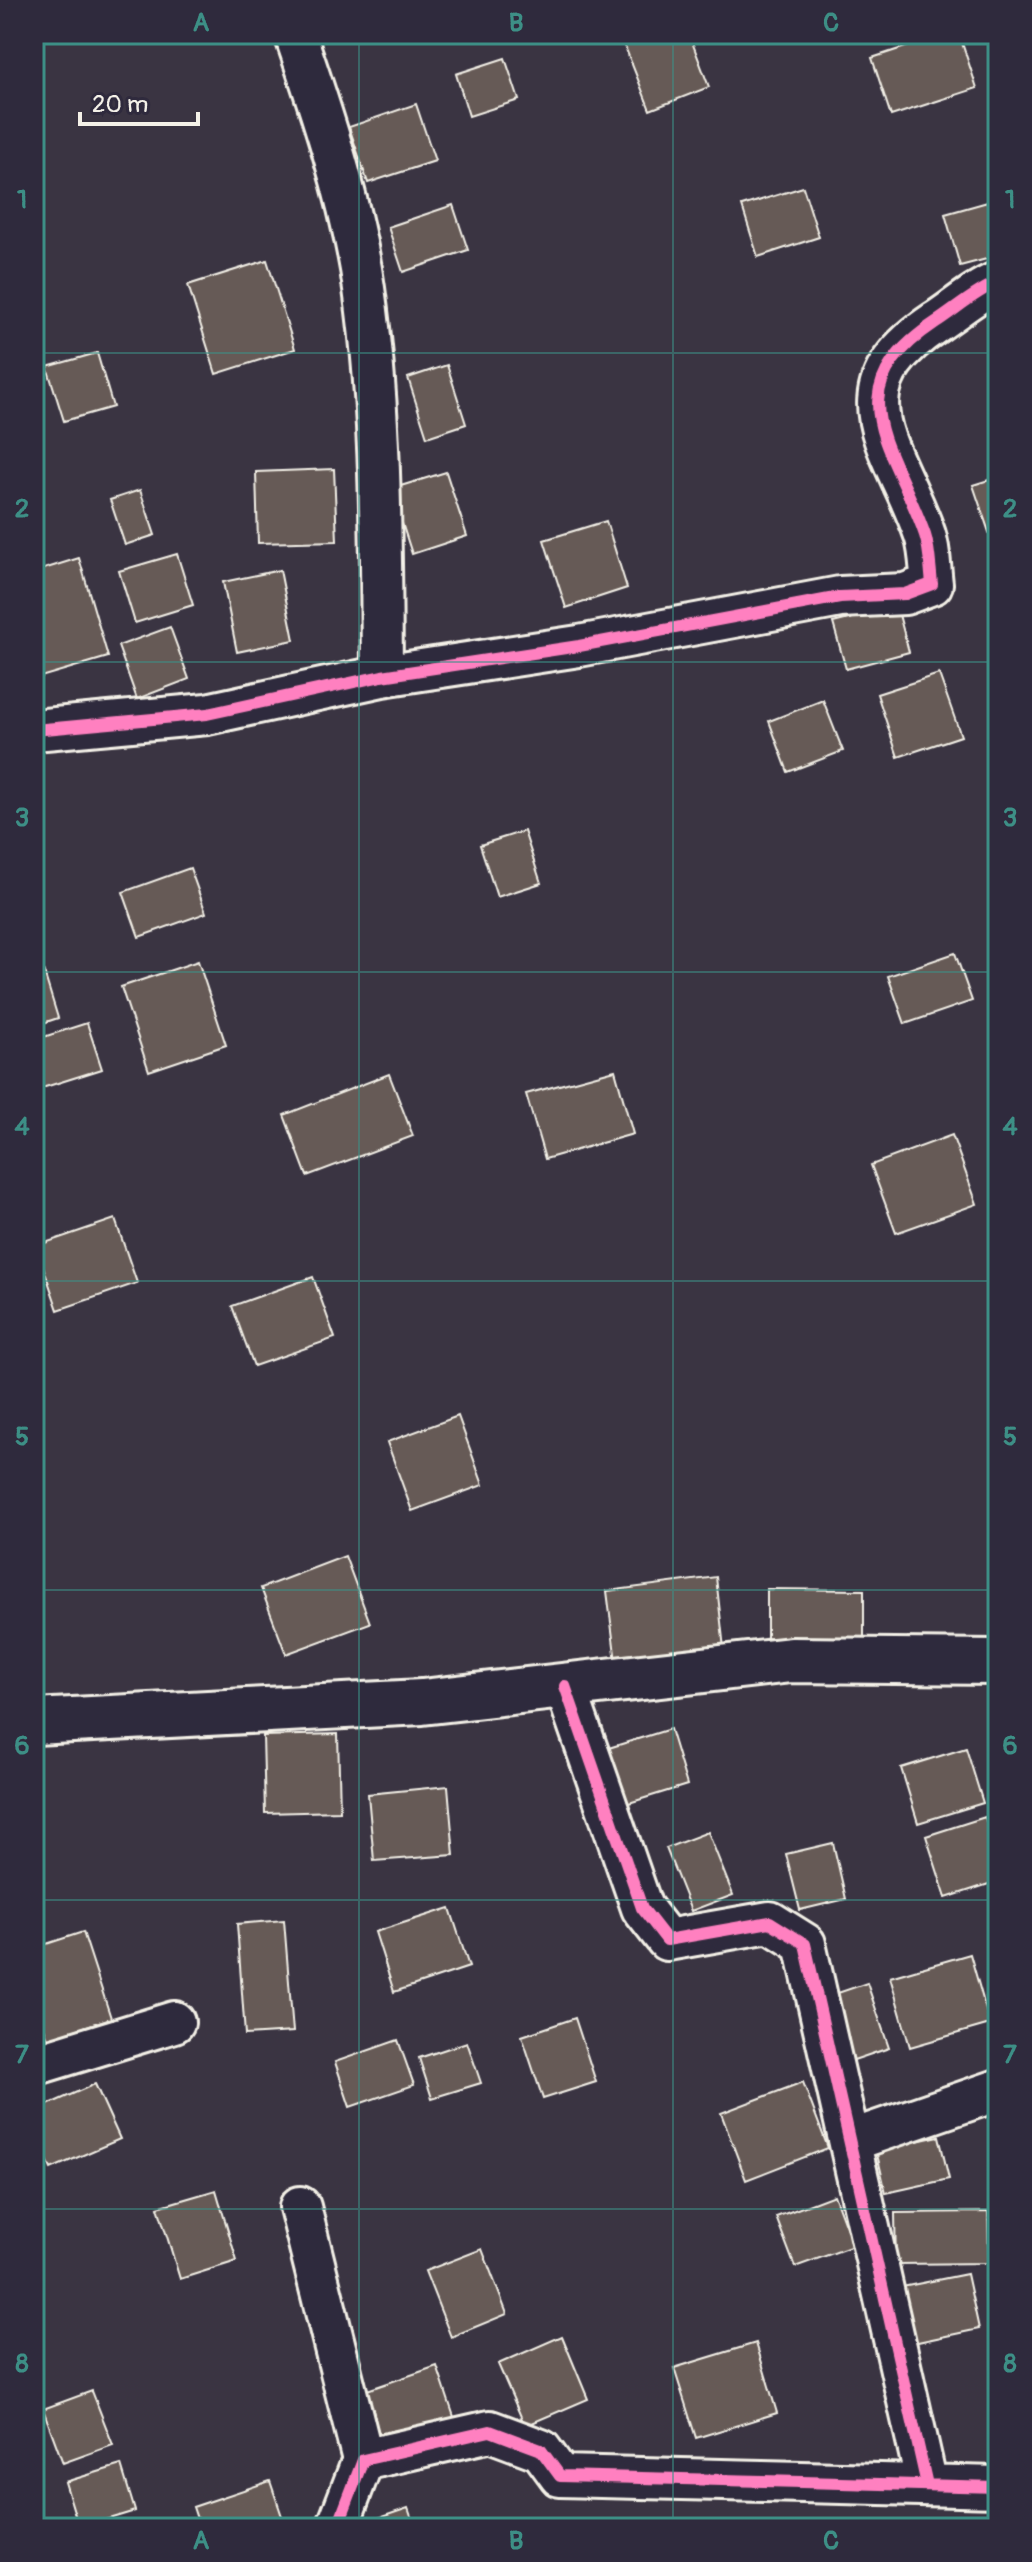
<svg xmlns="http://www.w3.org/2000/svg" width="1032" height="2562" viewBox="0 0 1032 2562" font-family="Pangolin,sans-serif">
<rect width="100%" height="100%" fill="#3a3442"/>
<filter id="ink" filterUnits="userSpaceOnUse"><feTurbulence type="fractalNoise" baseFrequency=".0125" numOctaves="2"/><feDisplacementMap in="SourceGraphic" scale="16" xChannelSelector="R" yChannelSelector="G"/><feConvolveMatrix kernelMatrix="1 2 1 2 8 2 1 2 1" color-interpolation-filters="sRGB"/></filter>
<g filter="url(#ink)">
<!-- building -->
<path fill="#665a56" stroke="#f4f1e8" stroke-width="2" d="M651 34H689L709 87 650 110 624 44Z
M945 34H959L977 88 891 116 872 58Z
M505 58 519 100 469 116 456 74Z
M416 104 435 161 368 183 349 127Z
M803 187 819 237 758 257 742 206Z
M998 199V256L960 266 945 214Z
M453 205 468 250 403 272 388 227Z
M267 260 295 349 216 374 188 285Z
M97 353 113 407 64 421 47 367Z
M447 365 466 424 427 437 408 378Z
M334 469 337 541 258 543 256 472Z
M446 472 467 536 412 554 391 489Z
M998 477V536L991 538 973 485Z
M140 490 155 535 125 545 110 500Z
M606 521 627 588 566 608 544 540Z
M177 554 193 605 135 623 119 571Z
M79 558 108 657 34 679V572Z
M280 570 294 640 237 652 223 582Z
M897 607 909 652 846 669 833 623Z
M170 627 189 679 137 699 118 646Z
M939 674 961 736 898 757 877 694Z
M823 700 843 751 788 772 769 721Z
M524 831 541 883 497 897 480 845Z
M190 868 206 913 139 937 123 892Z
M955 953 972 1001 905 1024 888 976Z
M198 961 226 1045 149 1071 121 987Z
M43 969 58 1018 34 1026V972Z
M87 1023 102 1069 42 1088 34 1063V1040Z
M615 1070 633 1134 545 1159 526 1094Z
M389 1074 413 1136 307 1176 284 1115Z
M952 1135 977 1204 896 1233 871 1165Z
M115 1219 137 1283 58 1310 36 1246Z
M313 1277 335 1338 254 1366 232 1306Z
M458 1416 483 1485 412 1511 387 1442Z
M345 1556 370 1623 286 1654 261 1588Z
M716 1577 724 1649 616 1662 607 1591Z
M767 1589 864 1590V1639L767 1638Z
M998 1697V1733L991 1699Z
M670 1729 687 1785 616 1807 599 1751Z
M338 1734 340 1811 265 1813 263 1736Z
M966 1748 983 1803 918 1823 901 1768Z
M448 1786 454 1855 374 1861 368 1794Z
M985 1817 998 1856V1881L946 1898 926 1836Z
M708 1832 733 1895 691 1911 666 1848Z
M833 1843 846 1899 800 1910 786 1854Z
M450 1908 469 1967 394 1992 375 1932Z
M284 1920 293 2032 245 2035 237 1924Z
M83 1932 111 2018 48 2039 41 2019 34 2022V1948Z
M970 1954 990 2024 910 2047 890 1977Z
M867 1983 889 2048 842 2064 820 1999Z
M575 2018 596 2082 543 2099 522 2036Z
M398 2040 414 2085 350 2107 335 2062Z
M467 2042 481 2083 432 2098 419 2058Z
M803 2082 828 2148 746 2180 721 2113Z
M95 2084 120 2139 51 2169 34 2130V2111Z
M939 2136 949 2179 886 2193 876 2150Z
M216 2190 237 2261 180 2279 158 2207Z
M834 2195 853 2246 795 2267 776 2217Z
M988 2212 989 2263 896 2264 895 2213Z
M482 2249 507 2314 451 2337 425 2271Z
M967 2274 979 2329 913 2343 902 2287Z
M562 2336 588 2399 525 2426 498 2364Z
M756 2343 777 2413 696 2438 674 2368Z
M437 2366 457 2426 385 2450 364 2391Z
M92 2391 113 2445 63 2463 43 2409Z
M121 2465 135 2511 79 2528 65 2482Z
M270 2481 286 2528H200L193 2507Z
M408 2508 415 2528H355V2526Z"/>
<g fill="none" stroke-linecap="round" stroke-linejoin="round">
<defs>
<path id="street" d="M295 34C321 110 347 189 361 269 382 397 381 545 382 676
M34 730 207 714 382 676 579 646 840 597 905 594 932 584C930 568 930 550 925 535 895 447 831 392 936 322 956 309 976 291 998 282
M565 1686 642 1908 667 1940 770 1922 805 1944 927 2485
M34 2065 174 2022
M850 2141 998 2090
M300 2207 363 2460
M337 2528 363 2460 490 2431 541 2450 560 2476 998 2487"/>
<path id="secondary" d="M34 1722 422 1702 791 1660 998 1662"/>
</defs>
<!-- street casing -->
<use href="#street" stroke="#f4f1e8" stroke-width="46"/>
<!-- secondary casing -->
<use href="#secondary" stroke="#f4f1e8" stroke-width="50"/>
<!-- street -->
<use href="#street" stroke="#2f2a3d" stroke-width="40"/>
<!-- secondary -->
<use href="#secondary" stroke="#2f2a3d" stroke-width="44"/>
<defs>
<path id="cycleway" d="M34 730 207 714 382 676 579 646 840 597 905 594 932 584C930 568 930 550 925 535 895 447 831 392 936 322 956 309 976 291 998 282
M565 1686 642 1908 667 1940 770 1922 805 1944 927 2485
M337 2528 363 2460 490 2431 541 2450 560 2476 998 2487"/>
</defs>
<!-- cycleway casing -->
<use href="#cycleway" stroke="#2f2a3d" stroke-width="17"/>
<!-- cycleway -->
<use href="#cycleway" stroke="#ff80c0" stroke-width="12"/>
</g>
</g>
<!-- grid -->
<path fill="none" stroke="#3d8f86" stroke-width="2" stroke-opacity="0.55" d="M359 34V2528M673 34V2528M34 353H998M34 662H998M34 972H998M34 1281H998M34 1590H998M34 1900H998M34 2209H998"/>
<!-- margin -->
<rect width="1032" height="2562" fill="none" stroke="#2f2a3d" stroke-width="88"/>
<!-- scale -->
<path d="M80 112v12h118v-12" fill="none" stroke="#f4f1e8" stroke-width="4"/>
<text x="92" y="112" font-size="24" fill="#f4f1e8" stroke="#2f2a3d" stroke-width="6" paint-order="stroke">20 m</text>
<rect x="44" y="44" width="944" height="2474" fill="none" stroke="#3d8f86" stroke-width="3"/>
<g font-size="26" text-anchor="middle" font-weight="bold" fill="#3d8f86">
<text x="201" y="31">A</text>
<text x="516" y="31">B</text>
<text x="831" y="31">C</text>
<text x="22" y="208">1</text>
<text x="1010" y="208">1</text>
<text x="22" y="517">2</text>
<text x="1010" y="517">2</text>
<text x="22" y="826">3</text>
<text x="1010" y="826">3</text>
<text x="22" y="1135">4</text>
<text x="1010" y="1135">4</text>
<text x="22" y="1445">5</text>
<text x="1010" y="1445">5</text>
<text x="22" y="1754">6</text>
<text x="1010" y="1754">6</text>
<text x="22" y="2063">7</text>
<text x="1010" y="2063">7</text>
<text x="22" y="2372">8</text>
<text x="1010" y="2372">8</text>
<text x="201" y="2549">A</text>
<text x="516" y="2549">B</text>
<text x="831" y="2549">C</text>
</g>
</svg>
